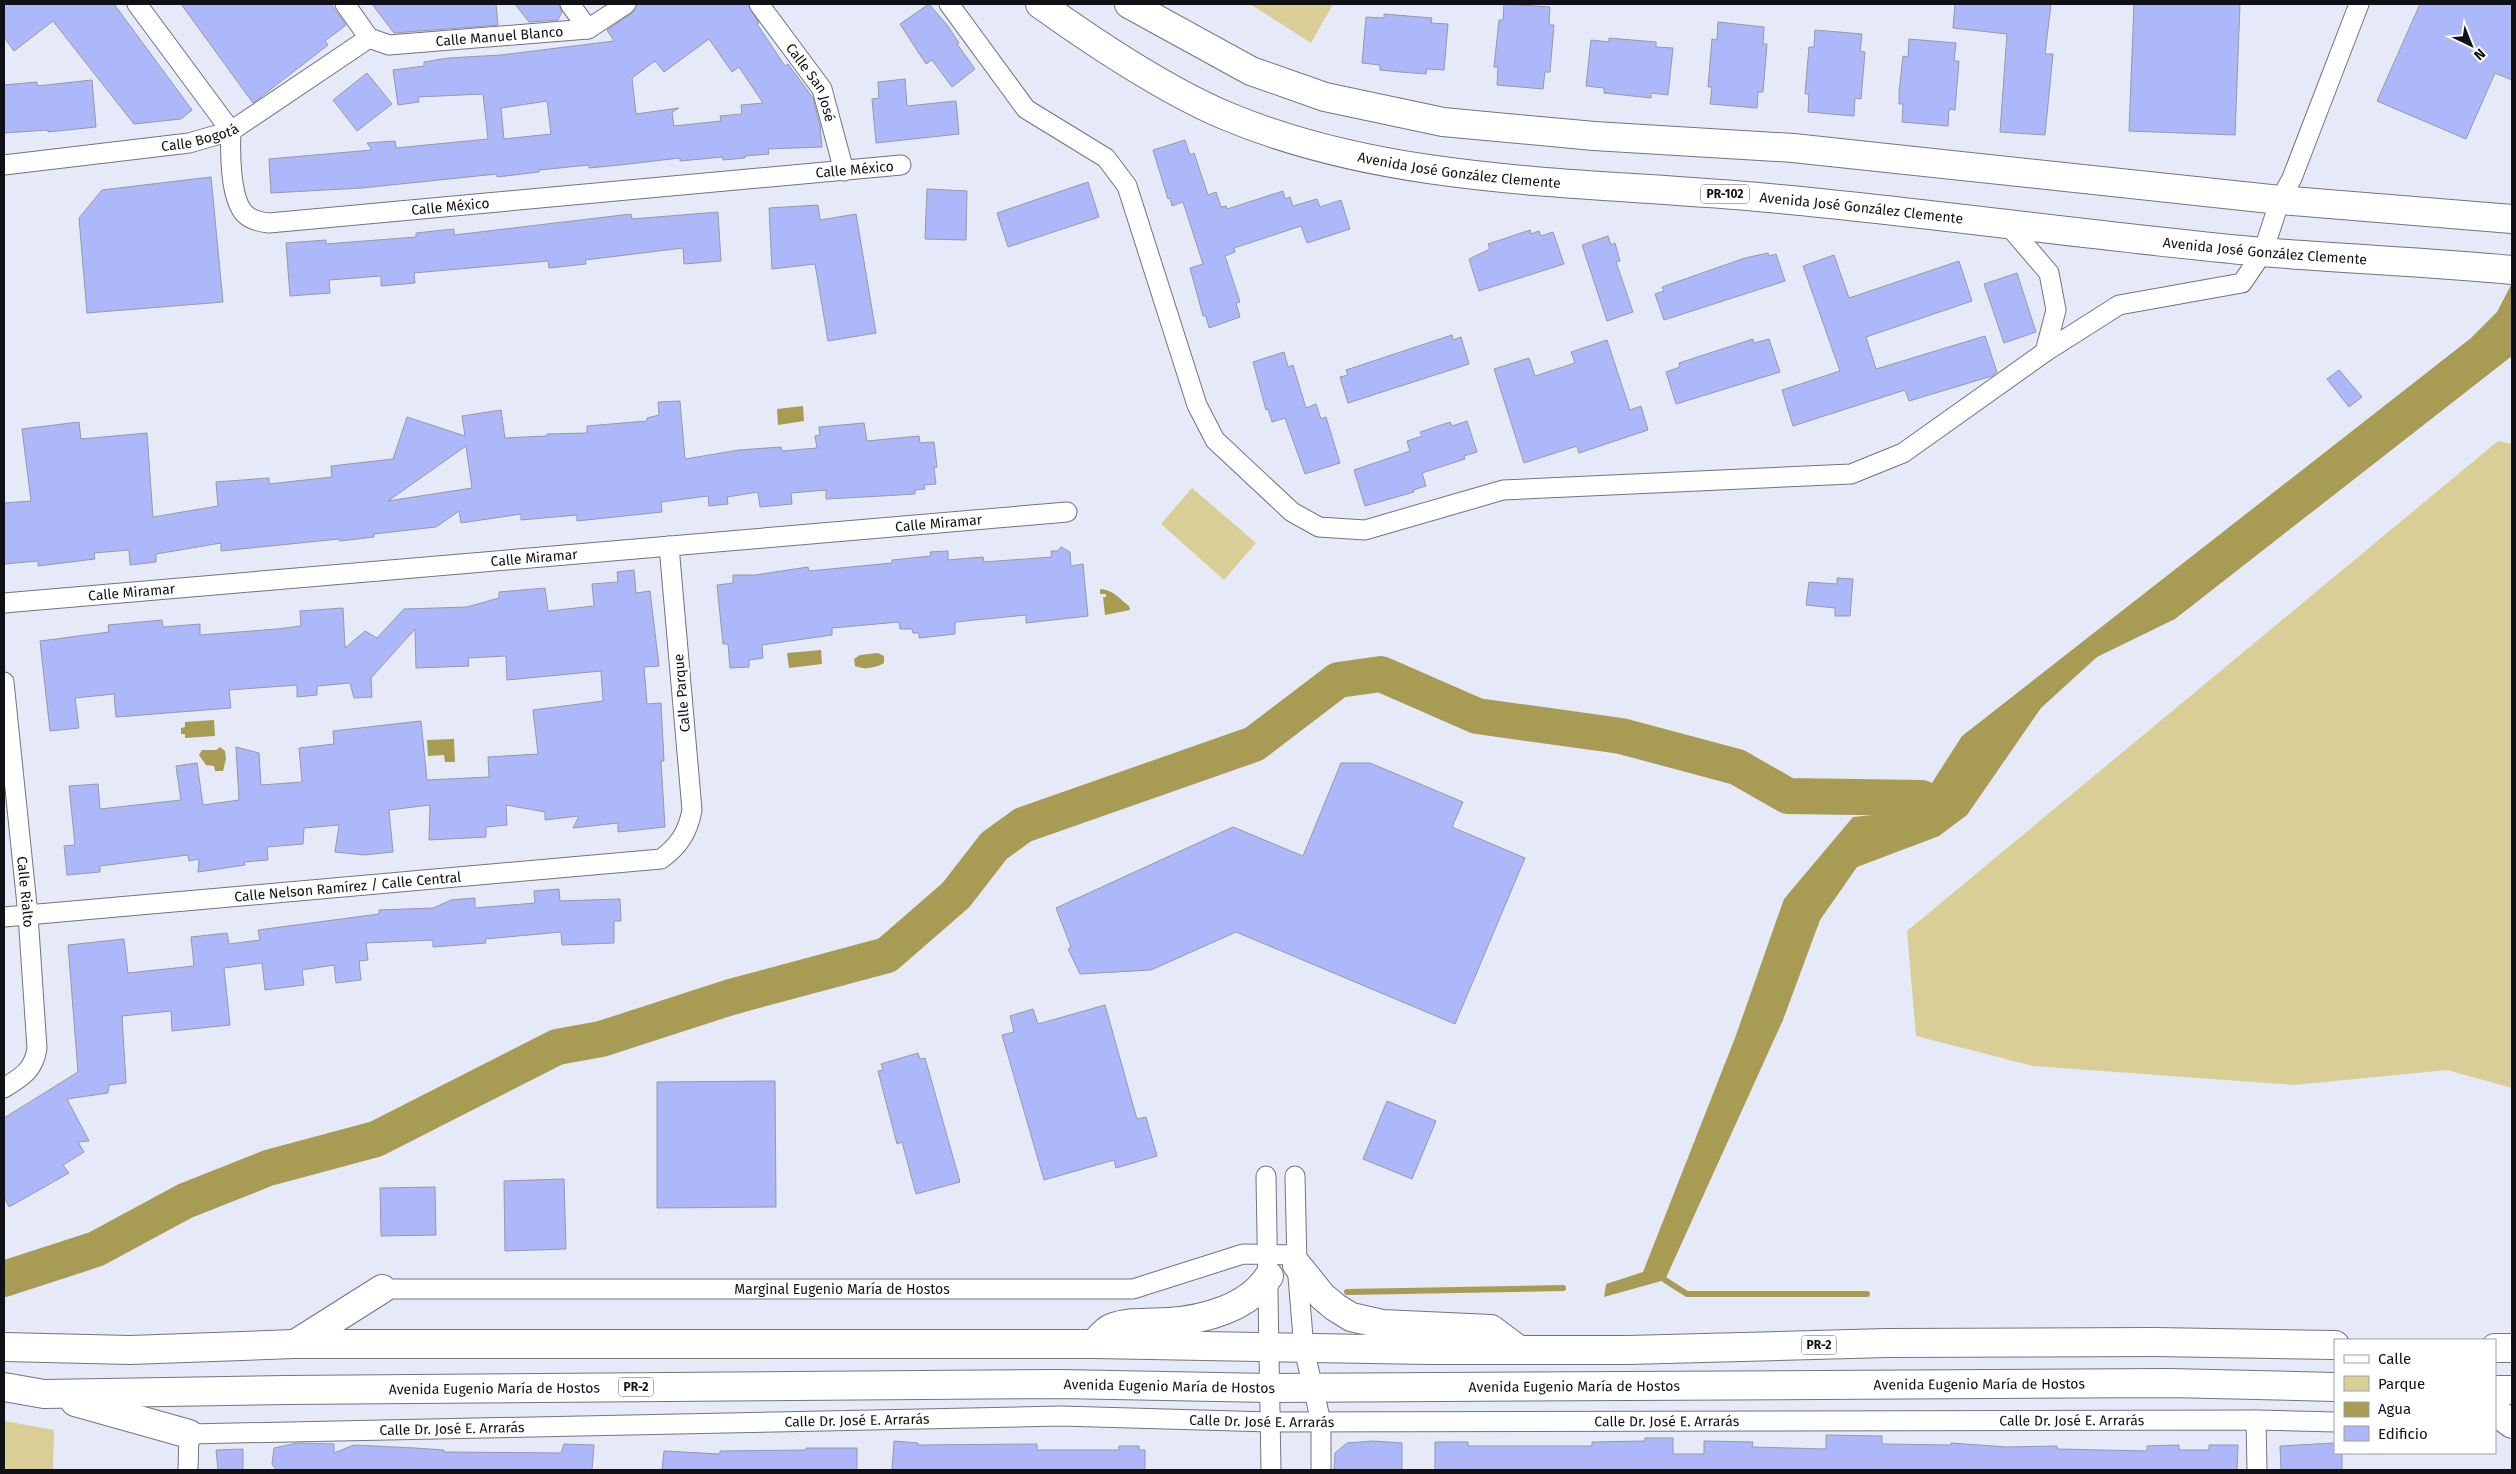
<svg xmlns="http://www.w3.org/2000/svg" width="2516" height="1474" viewBox="0 0 2516 1474" font-family="'Fira Sans',sans-serif">
<rect width="100%" height="100%" fill="#e6eaf8"/>
<!-- green -->
<path fill="#d9cf96" d="M1250 4H1333L1311 43Z
M2498 441 2512 444V1088L2447 1070 2294 1085 2033 1066 1916 1036 1907 931Z
M1192 488 1256 543 1224 580 1161 524Z
M4 1421 54 1430 53 1470H4Z"/>
<!-- water -->
<path fill="#a89b54" d="M2512 283V356L2175 619 2097 657 2041 708 1967 815 1939 836 1857 867 1820 920 1783 1020 1665 1280 1604 1297 1606 1284 1643 1272 1735 1038 1784 899 1853 817 1914 811 1962 736 2471 338 2497 312Z
M803 406 804 421 778 425 777 409Z
M1100 589C1112 589 1120 599 1129 606L1130 610 1105 615 1103 597H1106V594H1100Z
M821 650 822 664 789 668 787 653Z
M878 653 884 656V663C876 668 863 670 855 666L854 659 860 655Z
M214 720 215 736 185 738V734H181V728L185 727V722Z
M454 739 455 762H445L444 755 428 756 427 740Z
M220 747 225 751 226 759 223 771H215L214 766 206 765 199 755 202 750H216Z"/>
<g fill="none" stroke-linecap="round" stroke-linejoin="round">
<!-- stream -->
<path stroke="#a89b54" stroke-width="6" d="M1665 1280 1687 1294H1867
M1347 1292 1563 1288"/>
<!-- river -->
<path stroke="#a89b54" stroke-width="36" d="M4 1279 96 1249 185 1201 268 1168 376 1139 557 1047 601 1039 731 997 887 955 956 895 994 846 1023 825 1254 744 1338 680 1381 674 1477 716 1621 736 1737 767 1788 796 1922 798"/>
</g>
<!-- building -->
<path fill="#acb8f9" stroke="#9699a6" fill-rule="evenodd" d="M4 4H114L192 110 181 119 134 124 53 21 14 51 4 37Z
M181 4H331L346 25 325 41 328 45 253 103Z
M372 4H496L498 25 394 33Z
M515 4H559L562 12 558 20 529 22Z
M637 4H748L759 23 757 24 785 66 788 64 813 98 820 126 822 147 768 149 769 154 745 156V158L723 160V157L680 161V158L620 165 589 168V165L539 170V172L497 177V174L362 188 271 193 269 159 372 150 367 143 395 141 396 148 488 139 483 94 418 97 419 102 398 105 393 70 424 66V62L448 58 501 55 614 41 607 30 632 13ZM709 39 732 72 739 67 763 103 741 105 742 114 720 116 721 121 674 126 672 112 679 108 636 114 632 78 655 61 664 72ZM547 101 551 134 504 139 501 108Z
M929 4 947 25 959 43 957 44 975 69 952 87 932 60 926 64 900 24Z
M1504 4 1550 7 1549 25H1554L1550 72H1545L1543 89 1497 85 1498 67H1494L1499 20H1503Z
M1955 4H2051L2045 54H2053L2045 135 2000 132 2007 34 1953 28Z
M2134 4H2240L2235 135 2129 131Z
M2420 4H2512V80L2495 73 2466 139 2377 101Z
M1384 14 1432 18 1431 23 1448 24 1444 70 1427 69 1426 74 1400 72 1380 70V65L1362 63 1366 17 1384 18Z
M1718 22 1764 27 1763 44H1767L1763 92H1758L1757 108 1710 104 1712 87H1708L1712 39 1717 40Z
M1815 30 1862 34 1860 51 1865 52 1861 99 1855 98 1854 116 1808 112 1809 94H1805L1807 70 1809 47H1814Z
M1609 38 1656 42V47L1673 48 1668 95 1651 93V98L1604 93V88L1586 86 1591 40 1609 42Z
M1909 39 1956 43 1954 61H1959L1955 110 1949 109 1948 126 1902 122 1903 104H1899V92L1903 56 1908 57Z
M367 73 392 104 357 131 333 100Z
M905 79 907 106 956 101 959 134 876 143 872 99 879 98 878 82Z
M92 80 96 127 48 132V130L4 133V85L37 82V86Z
M1185 140 1190 155 1194 153 1208 195 1216 192 1221 207 1226 206 1227 209 1283 191 1285 199 1290 197 1293 206 1317 199 1320 207 1341 200 1350 229 1307 243 1301 226 1234 248 1235 252 1225 256 1240 302 1236 303 1240 317 1209 328 1206 316H1203L1190 268 1203 264 1183 202 1172 206 1170 198 1168 199 1153 150Z
M211 177 223 302 87 313 79 218 102 190Z
M1088 182 1099 217 1008 247 997 213Z
M927 189 967 191 966 240 925 239Z
M818 205 820 220 856 214 876 333 828 341 815 264 772 269 769 208Z
M718 212 721 261 684 264 683 248 585 260 586 264 549 268 548 261 414 273 415 283 381 286V276L329 280 330 293 290 296 286 243 326 240V244L416 237V233L454 229V235L631 214 632 219Z
M1530 230 1531 234 1539 231 1541 236 1553 232 1564 264 1479 291 1469 259 1490 249 1488 244Z
M1608 236 1611 245 1615 243 1620 261 1616 262 1633 312 1607 321 1582 245Z
M1768 253 1769 256 1776 254 1785 281 1664 320 1655 294 1664 291 1662 287 1745 258Z
M1834 255 1849 298 1959 261 1972 301 1866 337 1876 369 1985 336 1997 372 1992 376 1909 401 1905 390 1793 426 1782 390 1840 371 1803 266Z
M2017 273 2036 332 2004 343 1984 284Z
M1452 335 1453 340 1461 337 1469 364 1348 403 1340 377 1348 375 1346 370Z
M1753 339 1754 343 1769 339 1780 372 1676 404 1666 372 1680 367 1679 363Z
M1607 340 1630 410 1641 406 1648 430 1579 453 1577 446 1524 463 1494 369 1529 358 1535 376 1575 363 1571 352Z
M1284 352 1288 367 1293 365 1306 408 1316 404 1321 419 1326 417 1340 463 1305 474 1285 418 1272 422 1268 409 1266 410 1253 362Z
M2339 370 2362 397 2349 407 2327 379Z
M680 401 685 459 739 450 781 447 782 451 817 448 815 436 820 435 819 427 864 423 867 441 919 436 920 443 934 442 937 467 934 468 936 484 924 485 925 489 915 490V494L882 496 826 499V490L791 493 792 504 760 507 758 492 727 497 728 504 709 506 708 496 661 502 662 512 577 521V515L521 520V514L461 523 459 511 436 527 374 534V537L340 541 339 539 221 551V543L156 554V562L130 565 129 550 94 553 95 559 38 566V561L4 564V503L31 501 22 429 79 422 81 439 147 433 153 517 218 506 216 482 269 478V484L332 477 331 466 393 459 407 417 465 436 462 416 501 410 505 438 546 436 547 434 587 433V426L647 421V418L659 415 658 402ZM466 446 472 488 388 501Z
M1467 421 1477 452 1464 456 1465 459 1422 473 1426 486 1413 490 1414 492 1365 506 1354 470 1410 451 1407 441 1422 436 1420 432 1450 422 1452 426Z
M1061 547 1070 552 1071 566 1083 564 1088 616 1026 623V615L955 622V634L919 638V633H913L912 629H900L899 622 832 628V635L762 645 763 658 749 660V667L730 668 728 644H723L717 585 733 583V575H755L808 567 809 571 892 563V560L931 556 930 552 948 551V560L983 557 984 562 1052 557 1051 551H1058Z
M634 570 636 593 650 591 659 666 644 667 647 704 661 703 664 761H661L665 827 618 832V823L573 828 579 816 545 820V812L506 805 507 825 486 827V837L429 840 430 805 389 810 393 852 364 855 335 852 339 825 304 828 303 844 267 847 268 860 244 862 245 865 198 872 199 859 189 861 188 855 100 866V872L67 875 64 846 75 845 69 786 98 784 100 809 181 800 176 766 197 763 203 805 239 800 236 747 259 753 261 785 302 782 299 748 334 744 333 731 421 721 427 780 489 777 488 757 538 754 533 710 603 701 601 671 507 680 506 656 468 658 469 666 416 668 415 629 371 678 372 697 354 698 350 683 317 686V695L297 697V685L229 690 231 708 116 717 114 694 75 698 79 728 50 731 40 641 109 632 108 625 162 620 163 627 200 624V635L277 629 301 626 300 611 343 608 345 648 365 631 377 638 404 609 467 607 499 598V592L545 588 548 611 594 606 592 584 618 582 617 572Z
M1837 578 1853 579 1850 616H1835V608L1806 605 1809 582 1837 584Z
M1341 763H1370L1463 802 1452 827 1525 858 1455 1024 1236 932 1151 970 1080 974 1068 949 1071 947 1056 908 1233 827 1303 856Z
M559 889 560 901 620 899 621 921H614V943L562 945 561 932 485 939 486 943 433 947V940L366 943 368 960 359 961 361 980 336 983 334 965 302 970 304 985 265 990 262 963 224 968 230 1025 172 1031 171 1011 122 1016 126 1083 109 1085 108 1093 67 1099 89 1141 78 1142 84 1152 63 1165 69 1173 9 1207 4 1197V1118L78 1072 68 945 124 939 128 973 194 966 191 937 227 933 229 944 260 940 258 930 379 914V910L433 908 451 900 475 898V908L535 903 534 891Z
M1105 1005 1137 1119 1146 1117 1157 1156 1116 1168 1114 1160 1044 1180 1002 1035 1014 1032 1010 1016 1033 1009 1038 1024Z
M918 1053 920 1059 925 1058 960 1182 916 1194 902 1142 897 1144 878 1071 883 1070 881 1064Z
M775 1081 776 1207 657 1208V1082Z
M1387 1101 1436 1121 1412 1179 1363 1159Z
M564 1179 566 1249 505 1251 504 1181Z
M435 1187 436 1235 381 1236 380 1188Z
M1826 1435 1882 1436V1444L1951 1445V1443L2007 1447 2057 1446V1449L2147 1451V1446L2179 1445V1450H2209V1445H2238L2237 1470H1435V1442H1468V1446H1592V1442L1645 1441V1438H1673V1454H1704V1441L1753 1442 1752 1447 1826 1449Z
M894 1441 918 1443V1445L1037 1444V1450H1119V1446H1139V1450H1145V1470H892Z
M1373 1441 1402 1443V1470H1334L1335 1453 1347 1443Z
M297 1443 334 1444V1453L354 1445 415 1448 444 1450V1452L561 1453 564 1444 594 1445 592 1470H276L272 1464 274 1448Z
M2335 1443V1453H2342V1470H2281L2280 1446Z
M806 1448H857V1470H662L664 1451 720 1454V1451L806 1450Z
M243 1449V1470H218L216 1450Z"/>
<g fill="none" stroke-linecap="round" stroke-linejoin="round">
<defs>
<g id="minor">
<path id="s1" d="M137 4 231 131C230 152 230 197 244 213 250 220 260 222 269 223L901 165"/>
<path d="M345 4 369 38"/>
<path d="M570 4 588 29"/>
<path id="s2" d="M759 4 822 89 844 171"/>
<path d="M949 4 1026 109 1106 158 1127 186 1197 405 1215 440 1292 512 1319 527 1365 530 1503 490 1851 474 1903 453 2045 352 2119 305 2242 283 2263 252 2280 200 2292 178 2359 4"/>
<path id="s3" d="M369 38 389 45 588 29 626 4"/>
<path id="s4" d="M4 165 189 143 231 131 369 38"/>
<path d="M2008 225 2049 273 2056 310 2045 352"/>
<path id="s5" d="M4 603 1067 512"/>
<path id="s6" d="M4 682 28 915 37 1048C34 1070 22 1077 4 1088"/>
<path id="s7" d="M4 917 661 859C679 846 688 832 692 810L669 546"/>
<path d="M1266 1176 1271 1470"/>
<path d="M1295 1176 1297 1265 1304 1349 1321 1422V1470"/>
<path id="s8" d="M382 1289H1133L1243 1254 1296 1255"/>
<path d="M2256 1420 2257 1470"/>
<path id="s9" d="M188 1470 189 1434 1061 1416 1270 1422 2256 1420 2335 1422"/>
</g>
<g id="primary">
<path id="s10" d="M1040 4C1096 44 1166 91 1229 117 1398 187 1591 181 1769 198 1934 213 2097 237 2262 252 2345 259 2429 262 2512 270"/>
<path d="M1129 4 1251 71 1325 97 1443 122 1594 136 1793 148 2280 200 2512 219"/>
</g>
<g id="trunk">
<path d="M1297 1265 1322 1296 1335 1307 1351 1317 1382 1324 1491 1329 1519 1350"/>
<path d="M295 1344 382 1289"/>
<path d="M1094 1344C1099 1339 1104 1331 1111 1328 1129 1321 1149 1323 1168 1322 1203 1320 1249 1308 1269 1276"/>
<path d="M4 1347 130 1350 294 1344H1094L1428 1350H1628L1887 1343 2155 1342 2335 1345"/>
<path d="M2495 1348H2512"/>
<path id="s11" d="M4 1387 44 1394 286 1390 1060 1384 1269 1388 2169 1383 2335 1387"/>
<path d="M2495 1390H2512"/>
<path d="M75 1402 189 1434"/>
<path d="M2495 1411 2512 1424"/>
</g>
</defs>
<!-- minor casing -->
<use href="#minor" stroke="#717481" stroke-width="21"/>
<!-- primary casing -->
<use href="#primary" stroke="#717481" stroke-width="30"/>
<!-- trunk casing -->
<use href="#trunk" stroke="#717481" stroke-width="30"/>
<!-- minor -->
<use href="#minor" stroke="#fff" stroke-width="19"/>
<!-- primary -->
<use href="#primary" stroke="#fff" stroke-width="28"/>
<!-- trunk -->
<use href="#trunk" stroke="#fff" stroke-width="28"/>
</g>
<g text-anchor="middle" dominant-baseline="central" stroke-width="5" stroke-linejoin="round" paint-order="stroke">
<!-- shield labels -->
<g fill="#fff" stroke="#58585c" stroke-width="1">
<rect x="1701" y="184.5" width="48" height="19" rx="4"/>
<rect x="1801.5" y="1335.5" width="35" height="19" rx="4"/>
<rect x="618.5" y="1377.5" width="35" height="19" rx="4"/>
</g>
<g font-size="12" font-weight="bold" fill="#101116">
<text x="1725" y="194">PR-102</text>
<text x="1819" y="1345">PR-2</text>
<text x="636" y="1387">PR-2</text>
</g>
<!-- street labels -->
<g font-size="14" fill="#101116" stroke="#fff">
<text stroke="none"><textPath href="#s3" startOffset="132">Calle Manuel Blanco</textPath></text>
<text stroke="none"><textPath href="#s2" startOffset="95">Calle San José</textPath></text>
<text stroke="none"><textPath href="#s4" startOffset="198">Calle Bogotá</textPath></text>
<text stroke="none"><textPath href="#s10" startOffset="458">Avenida José González Clemente</textPath></text>
<text stroke="none"><textPath href="#s1" startOffset="858">Calle México</textPath></text>
<text stroke="none"><textPath href="#s1" startOffset="452">Calle México</textPath></text>
<text stroke="none"><textPath href="#s10" startOffset="862">Avenida José González Clemente</textPath></text>
<text stroke="none"><textPath href="#s10" startOffset="1268">Avenida José González Clemente</textPath></text>
<text stroke="none"><textPath href="#s5" startOffset="938">Calle Miramar</textPath></text>
<text stroke="none"><textPath href="#s5" startOffset="532">Calle Miramar</textPath></text>
<text stroke="none"><textPath href="#s5" startOffset="128">Calle Miramar</textPath></text>
<text transform="translate(682 693) rotate(-95)">Calle Parque</text>
<text stroke="none"><textPath href="#s7" startOffset="345">Calle Nelson Ramírez / Calle Central</textPath></text>
<text stroke="none"><textPath href="#s6" startOffset="211">Calle Rialto</textPath></text>
<text stroke="none"><textPath href="#s8" startOffset="460">Marginal Eugenio María de Hostos</textPath></text>
<text stroke="none"><textPath href="#s11" startOffset="1976">Avenida Eugenio María de Hostos</textPath></text>
<text stroke="none"><textPath href="#s11" startOffset="1166">Avenida Eugenio María de Hostos</textPath></text>
<text stroke="none"><textPath href="#s11" startOffset="1571">Avenida Eugenio María de Hostos</textPath></text>
<text stroke="none"><textPath href="#s11" startOffset="491">Avenida Eugenio María de Hostos</textPath></text>
<text stroke="none"><textPath href="#s9" startOffset="704">Calle Dr. José E. Arrarás</textPath></text>
<text stroke="none"><textPath href="#s9" startOffset="1109">Calle Dr. José E. Arrarás</textPath></text>
<text stroke="none"><textPath href="#s9" startOffset="1919">Calle Dr. José E. Arrarás</textPath></text>
<text stroke="none"><textPath href="#s9" startOffset="1514">Calle Dr. José E. Arrarás</textPath></text>
<text stroke="none"><textPath href="#s9" startOffset="299">Calle Dr. José E. Arrarás</textPath></text>
</g>
</g>
<!-- border -->
<rect width="2516" height="1474" fill="none" stroke="#101116" stroke-width="10"/>
<!-- legend -->
<rect x="2334" y="1339" width="162" height="115" fill="#ffffff" stroke="#9fa0a2"/>
<rect x="2344" y="1355" width="25" height="8" fill="#ffffff" stroke="#9fa0a2"/>
<text x="2378" y="1364" font-size="15" fill="#101116">Calle</text>
<rect x="2344" y="1376" width="25" height="15" fill="#d9cf96" stroke="#9fa0a2"/>
<text x="2378" y="1389" font-size="15" fill="#101116">Parque</text>
<rect x="2344" y="1402" width="25" height="15" fill="#a89b54" stroke="#9fa0a2"/>
<text x="2378" y="1414" font-size="15" fill="#101116">Agua</text>
<rect x="2344" y="1426" width="25" height="15" fill="#acb8f9" stroke="#9fa0a2"/>
<text x="2378" y="1439" font-size="15" fill="#101116">Edificio</text>
<!-- north arrow -->
<g transform="translate(2471 45) rotate(137)" stroke="#ffffff" stroke-width="4" paint-order="stroke">
<path d="M0-4L9 19L0 12L-9 19Z" fill="#101116"/>
<text y="-8" font-size="14" font-weight="bold" text-anchor="middle" fill="#101116">N</text>
</g>
</svg>
